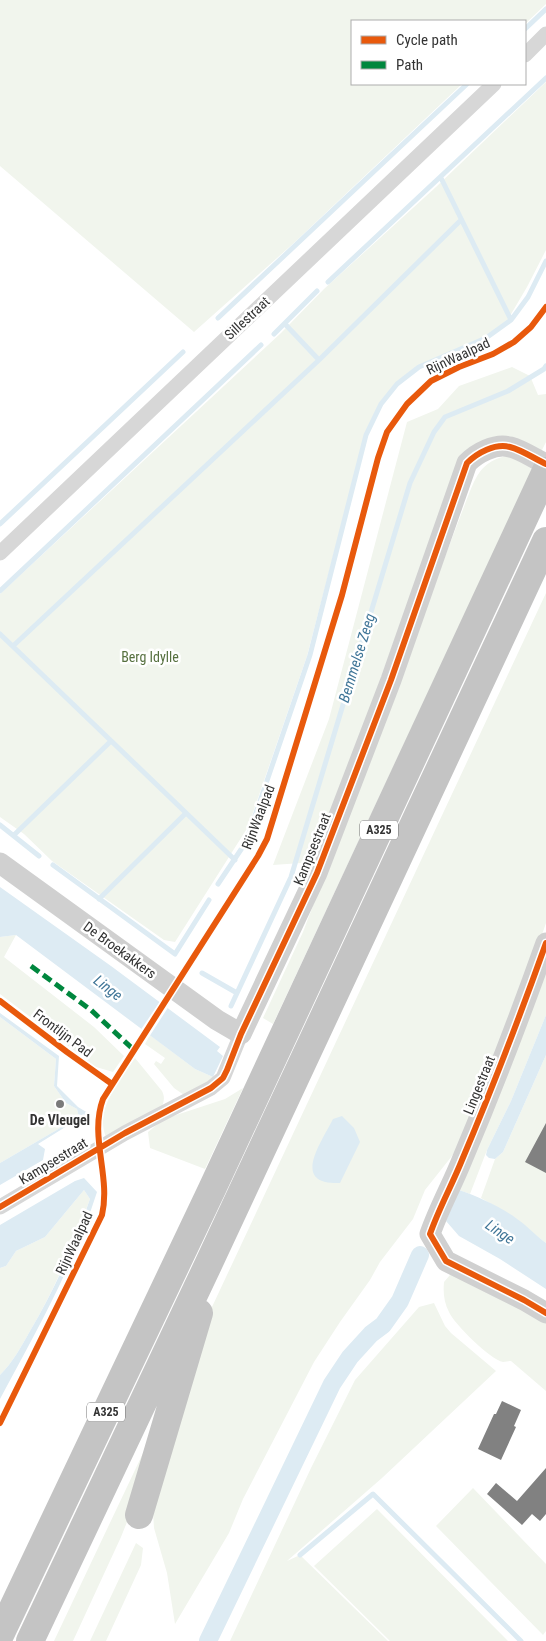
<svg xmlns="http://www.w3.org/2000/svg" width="546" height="1641" viewBox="0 0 546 1641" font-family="'Roboto Condensed',sans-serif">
<rect width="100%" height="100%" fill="#fff"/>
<!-- green -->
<path fill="#f1f5ed" d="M0 0H546V4L525 24V21H352V84H462L295 242 194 332 0 166Z
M546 82V250L527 287 507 321 486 336 419 365 397 383 380 404 365 434 307 656 248 827 175 942 164 940 52 861 24 834 0 817V594L281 333 324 289 436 187Z
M512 367 530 376 538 395 546 394V442L541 452 520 442 456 468 315 862 273 865 329 719 407 422 438 409 459 386Z
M509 455 534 466 273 1024 263 1018 303 932 465 504C476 477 479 462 509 455Z
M546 593V923L509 1030 463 1142 425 1190 413 1219 380 1262 370 1280 340 1322 314 1362 243 1499 229 1533 175 1624 167 1573 154 1528 153 1512 190 1354Z
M16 935 4 957 94 1027 124 1056 113 1072 96 1067 0 994V937Z
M546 965V1015L511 1101 487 1150 470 1194 459 1190Z
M0 1017 56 1059 54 1086 66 1103 77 1109 79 1117 0 1163Z
M150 1035 195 1069 213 1077 210 1083 184 1095 174 1088 154 1064 156 1061 161 1064 165 1058 145 1044Z
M546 1055V1243L502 1210 481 1198 495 1159 503 1152Z
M135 1058 162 1091C165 1097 164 1101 162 1107L106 1137C94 1109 121 1079 135 1058Z
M243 1088 205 1169 150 1148 148 1132 164 1119 225 1099Z
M84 1190 90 1199C73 1245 55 1289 30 1331 21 1347 13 1362 0 1375V1268L6 1266 16 1251 45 1237Z
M459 1272 546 1321V1391L511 1361C509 1361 506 1362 503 1362 491 1360 454 1324 449 1312 444 1302 443 1293 444 1282L450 1275Z
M434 1303 445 1326 451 1333 496 1371 382 1478 287 1561 300 1555 388 1641H230L311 1468 355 1380 419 1307Z
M153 1432 141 1487 121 1537 73 1641H54Z
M473 1488 546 1564V1631L543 1635 436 1526Z
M377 1509 508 1641H390L314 1566Z
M136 1543 143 1548 141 1565 106 1641H90Z"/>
<!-- water -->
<path fill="#ddebf3" d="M0 887 111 966 220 1047 217 1051 223 1056 213 1077 195 1069 16 935 0 937Z
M0 1013 59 1056 57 1086 78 1107 88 1113 38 1144 45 1149 43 1160 0 1185V1163L79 1117 77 1109 66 1103 54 1086 56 1059 0 1017Z
M546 1015V1055L503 1152 495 1159 489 1158 486 1155 487 1150 511 1101Z
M342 1116 354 1128 360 1142 340 1183C290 1185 321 1143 333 1119Z
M84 1178 97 1192C74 1265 36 1332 0 1399V1375C13 1362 21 1347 30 1331 55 1289 74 1245 90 1199L84 1190 45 1237 16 1251 6 1266 0 1268V1225L75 1181Z
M459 1190C482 1198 506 1209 525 1225 532 1231 539 1238 546 1243V1289L500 1259 459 1236 446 1221Z"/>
<!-- pier -->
<path fill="#fff" d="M161 1000 169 1006 149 1037 140 1031Z"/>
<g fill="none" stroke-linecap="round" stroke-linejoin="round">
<!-- stream -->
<path stroke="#ddebf3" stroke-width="5" d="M525 29 546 9
M441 178 511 320
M328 282 546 78
M218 318 467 84
M285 324 319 360
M274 334 317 291
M0 524 183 352
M0 591 261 345
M0 634 235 860
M13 646 319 360 461 220
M0 825 39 856
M14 835 111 741
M53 865 175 954 209 900
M218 884 246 842 310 655 366 435 381 404 397 384 419 367 486 338 511 320 528 297 546 261
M99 899 186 813
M202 973 237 993
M231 1006 291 877 410 483 434 432 445 417 508 391 544 369 546 366
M300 1555 373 1494 521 1641"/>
<!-- canal -->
<path stroke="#ddebf3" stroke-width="18" d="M208 1641 332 1384 350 1357 371 1334 383 1325 400 1301 420 1255"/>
</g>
<!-- building -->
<path fill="#818181" d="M546 1123V1173L525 1162Z
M502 1401 521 1410 514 1426 516 1427 501 1460 478 1449 494 1414H496Z
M546 1468V1514L540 1521 532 1514 522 1525 487 1494 496 1483 517 1501Z"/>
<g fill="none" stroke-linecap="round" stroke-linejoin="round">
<!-- street -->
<path stroke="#d7d7d7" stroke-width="15" d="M525 55 546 34
M0 553 494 84
M0 1207 125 1133 211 1088 223 1078 241 1034"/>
<!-- secondary -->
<path stroke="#d0d0d0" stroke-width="21" d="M0 863 217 1020 241 1034 317 873 391 680 467 463C477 453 495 443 510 447 522 450 535 459 546 464
M546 943C520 1016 492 1089 462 1160 452 1185 439 1208 430 1234L446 1261 524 1300 546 1313"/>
<!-- highway -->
<path stroke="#c4c4c4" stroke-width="28" d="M139 1515 199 1313
M0 1635 212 1189 546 471
M30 1641 208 1265 546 541"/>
<!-- quiet -->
<path stroke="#00873e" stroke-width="5" stroke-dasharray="10 5" stroke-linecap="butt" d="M31 966 91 1010 134 1050"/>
<defs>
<path id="cycleway" d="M546 943C520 1016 492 1089 462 1160 452 1185 439 1208 430 1234L446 1261 524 1300 546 1313
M0 1001 67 1052 112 1084
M0 1207 125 1133 211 1088 223 1078 227 1070 241 1034 317 873 391 680 467 463C477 453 495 443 510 447 522 450 535 459 546 464
M0 1423 102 1215C111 1176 89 1137 103 1099L258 856 267 839 342 595 378 458 387 432 407 404 431 381 459 367 493 354 514 342 531 327 546 307"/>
</defs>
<!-- cycleway casing -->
<use href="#cycleway" stroke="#fff" stroke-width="9"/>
<!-- cycleway -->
<use href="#cycleway" stroke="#e8590c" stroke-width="6"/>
</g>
<!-- markers -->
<circle fill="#7a7a7a" stroke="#fff" stroke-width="2" cx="60" cy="1104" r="5"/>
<g text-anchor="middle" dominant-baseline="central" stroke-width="5" stroke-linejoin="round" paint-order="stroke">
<!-- shield labels -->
<g fill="#fff" stroke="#707070" stroke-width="1">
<rect x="360" y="820.5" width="38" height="19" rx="4"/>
<rect x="87" y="1402.5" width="38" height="19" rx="4"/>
</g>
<g font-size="12" font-weight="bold" fill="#333">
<text x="379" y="830">A325</text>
<text x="106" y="1412">A325</text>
</g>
<!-- street labels -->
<g font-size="14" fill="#333" stroke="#fff">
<text transform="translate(247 318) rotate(-43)">Sillestraat</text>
<text transform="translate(458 356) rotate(-25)">RijnWaalpad</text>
<text transform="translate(258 817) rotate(-69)">RijnWaalpad</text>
<text transform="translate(312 849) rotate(-68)">Kampsestraat</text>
<text transform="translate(120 950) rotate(36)">De Broekakkers</text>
<text transform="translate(63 1033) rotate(37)">Frontlijn Pad</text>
<text transform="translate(479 1085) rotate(-68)">Lingestraat</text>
<text transform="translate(53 1161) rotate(-31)">Kampsestraat</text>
<text transform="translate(74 1243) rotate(-65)">RijnWaalpad</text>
</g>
<!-- park labels -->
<g font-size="14" fill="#56703f" stroke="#fff">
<text x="150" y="657">Berg Idylle</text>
</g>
<!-- poi labels -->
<g font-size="14" font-weight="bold" fill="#333" stroke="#fff">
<text x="60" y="1120">De Vleugel</text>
</g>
<!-- water labels -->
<g font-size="15" font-style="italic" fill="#3f7597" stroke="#fff">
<text transform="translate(357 658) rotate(-73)">Bemmelse Zeeg</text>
<text transform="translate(108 988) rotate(37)">Linge</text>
<text transform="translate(500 1232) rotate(34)">Linge</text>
</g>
</g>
<!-- legend -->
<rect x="351" y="20" width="175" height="65" fill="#ffffff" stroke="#adadad"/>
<rect x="361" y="36" width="25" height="8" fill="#e8590c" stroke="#adadad"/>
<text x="396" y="45" font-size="15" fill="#333333">Cycle path</text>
<rect x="361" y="61" width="25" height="8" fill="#00873e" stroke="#adadad"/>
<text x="396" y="70" font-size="15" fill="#333333">Path</text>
</svg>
